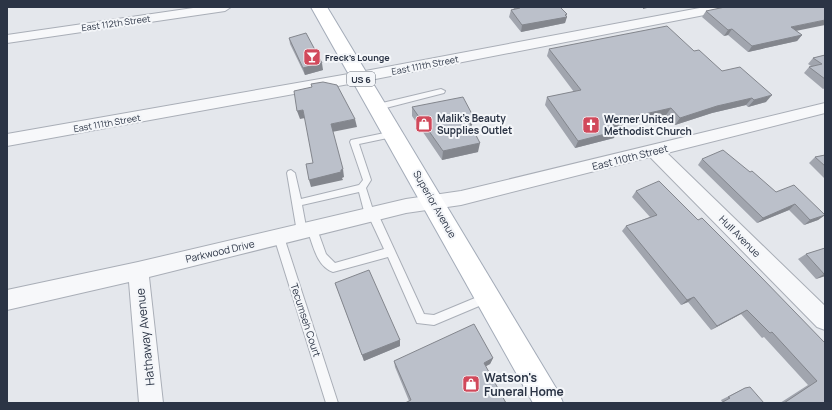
<svg xmlns="http://www.w3.org/2000/svg" width="832" height="410" viewBox="0 0 832 410" font-family="Manrope,sans-serif">
<rect width="100%" height="100%" fill="#e4e7ec"/>
<g fill="none" stroke-linecap="round" stroke-linejoin="round">
<defs>
<path id="lane" d="M441 89 445 91 444 93 378 110 374 107 378 104Z
M394 131 397 132 398 134 397 136 359 144 371 180 366 188 373 210 376 211 378 214 424 314 434 315 487 293 491 295 492 298 491 301 434 325 417 323 388 257 333 272C316 266 313 244 307 229L309 226 312 225 315 226 317 229 326 254 335 263 384 249 370 219 367 218 365 215 359 192 302 205 307 232 305 235 302 236 299 235 297 232 287 173 288 171 291 170 295 173 301 199 359 185 363 180 350 142 351 140Z
M279 233 282 234 284 237 338 403H326L274 237 276 234Z"/>
<path id="street" d="M200 7H231L225 11 7 43V35Z
M705 7H731L725 11 360 82 7 146V134L360 72Z
M825 103V113L667 153 825 306V330L817 327 650 157 461 205 406 213 149 277 163 403H139L129 282 7 310V290L138 262 406 199 461 191Z"/>
<path id="primary" d="M311 7H327L559 393 563 403H533Z"/>
</defs>
<!-- lane casing -->
<use href="#lane" stroke="#a9aeb7" stroke-width="2"/>
<!-- street casing -->
<use href="#street" stroke="#a9aeb7" stroke-width="2"/>
<!-- primary casing -->
<use href="#primary" stroke="#a3abb8" stroke-width="2"/>
<!-- lane -->
<use href="#lane" fill="#f7f8fa" fill-rule="evenodd"/>
<!-- street -->
<use href="#street" fill="#f7f8fa" fill-rule="evenodd"/>
<!-- primary -->
<use href="#primary" fill="#fff" fill-rule="evenodd"/>
</g>
<!-- wall -->
<path fill="#a1a5ae" d="M513 7H560L566 16 565 23 521 32 509 17 511 10 514 9Z
M706 11 796 31 802 35 797 41 748 52 728 35 724 36 702 17Z
M289 38 323 70 305 75 290 44Z
M549 49 694 51 766 102 748 107 746 105 712 113 675 125 666 115 614 127V138L575 148 545 105 547 97 574 92 547 56Z
M825 55V88L823 89 804 73 809 67 811 66 808 64 813 58Z
M412 107 473 116 472 125 471 126 478 152 442 160 412 116Z
M825 155V179L809 163 815 157Z
M702 159 776 192 825 215 818 220 804 225 789 210 757 223 698 165Z
M636 191 698 220 825 343V403H780L808 385 764 337 762 338 741 314 711 330 688 302 681 305 622 231 626 226 650 217 632 197Z
M825 248V276L816 279 798 259 806 254Z
M335 283 400 340V346L364 361Z
M493 358 490 364 409 401 395 367 394 361Z
M745 388 764 403H720L722 402 721 400Z"/>
<!-- shaded-wall -->
<path fill="#83868d" d="M643 7H651L643 9Z
M567 14 566 17H567L565 23 521 32 522 25Z
M825 20V25L786 33 791 27Z
M732 29 728 35 724 36 728 30Z
M802 35 797 41 748 52 752 46Z
M322 63 323 70 305 75 303 68Z
M772 95 766 102 748 107 754 100Z
M752 98 746 105 712 113 675 125 680 118 717 106Z
M671 108 666 115 607 129 610 122Z
M303 110 305 118 300 119 297 111Z
M473 116 472 125 466 127 467 118Z
M355 119 357 127 332 132 331 124Z
M617 131 614 138 575 148 578 141Z
M480 143 478 152 442 160 443 151Z
M343 169 344 177 342 178 343 180 311 187 309 180Z
M795 204 789 210 757 223 763 218Z
M825 215 818 220 804 225 810 220Z
M825 273V276L816 279 824 274Z
M694 297 688 302 681 305 687 300Z
M747 310 741 314 711 330 717 326Z
M400 340V346L364 361 362 355Z
M493 358 490 364 481 369 484 363Z"/>
<!-- building -->
<path fill="#bbc0ca" stroke="#83868d" d="M519 7H560L567 14 565 15 567 17 522 25 511 10 520 8Z
M725 7H825V20L791 27 802 35 752 46 732 29 728 30 706 11Z
M667 26 694 51 699 50 722 71 740 67 772 95 754 100 752 98 717 106 680 118 671 108 610 122 617 131 578 141 547 97 581 90 549 49Z
M306 33 322 63 303 68 289 38Z
M825 55V79L809 67 822 64 813 58Z
M323 82 337 85 355 119 331 124 343 169 341 170V172L309 180 306 164 313 163 303 110 297 111 294 91 312 87 311 84Z
M463 97 473 116 467 118 480 143 443 151 412 107Z
M723 150 750 172 752 171 776 192 794 185 825 215 810 220 795 204 763 218 702 159Z
M825 155V166L815 157Z
M659 181 698 220 702 218 761 277 825 343V403H784L817 381 772 332 770 333 747 310 717 326 694 297 687 300 626 226 657 215 636 191Z
M825 248V273L824 274 806 254Z
M369 270 400 340 362 355 335 283Z
M474 324 493 358 484 363 506 403H405L411 400 394 361Z
M750 387 764 403H721L730 398 728 397 745 388Z"/>
<!-- icons -->
<defs>
<symbol id="bar-square" viewBox="-11 -11 22 22"><rect x="-9" y="-9" width="18" height="18" rx="4" fill="#d1495b" stroke="#f4f6f9"/><path d="M-6-5H6L.8 .8V4.5H3.5V6h-7V4.5H-.8V.8Z" fill="#fff"/></symbol>
<symbol id="shop-square" viewBox="-11 -11 22 22"><rect x="-9" y="-9" width="18" height="18" rx="4" fill="#d1495b" stroke="#f4f6f9"/><path d="M-5-2.5h2.3a2.7 3.5 0 0 1 5.4 0H5L5.5 6h-11ZM-1.5-2.5h3a1.5 2.3 0 0 0-3 0Z" fill="#fff"/></symbol>
<symbol id="church-square" viewBox="-11 -11 22 22"><rect x="-9" y="-9" width="18" height="18" rx="4" fill="#d1495b" stroke="#f4f6f9"/><path d="M-1.2-6h2.4v3.5h3.3v2.4h-3.3V6h-2.4V-.1h-3.3v-2.4h3.3Z" fill="#fff"/></symbol>
</defs>
<g fill-rule="evenodd">
<use href="#bar-square" x="302" y="47" width="20" height="20"/>
<use href="#shop-square" x="414" y="114" width="20" height="20"/>
<use href="#church-square" x="581" y="115" width="20" height="20"/>
<use href="#shop-square" x="461" y="374" width="20" height="20"/>
</g>
<g text-anchor="middle" dominant-baseline="central" stroke-width="4" stroke-linejoin="round" paint-order="stroke">
<!-- far-street labels -->
<g font-size="9" fill="#2b3445" stroke="#f4f6f9">
<text transform="translate(116 23) rotate(-8)">East 112th Street</text>
<text transform="translate(425 65) rotate(-11)">East 111th Street</text>
<text transform="translate(107 123) rotate(-10)">East 111th Street</text>
</g>
<!-- far-poi labels -->
<g font-size="9" font-weight="bold" fill="#2b3445" stroke="#f4f6f9" text-anchor="start">
<text x="325" y="57">Freck's Lounge</text>
</g>
<!-- shield labels -->
<rect fill="#f4f6f9" stroke="#676e7b" stroke-width="1" x="347" y="72" width="28" height="14" rx="3"/>
<g font-size="9" font-weight="bold" fill="#2b3445">
<text x="361" y="79">US 6</text>
</g>
<!-- poi labels -->
<g font-size="10" font-weight="bold" fill="#2b3445" stroke="#f4f6f9" text-anchor="start">
<text x="437" y="118">Malik's Beauty<tspan x="437" dy="12">Supplies Outlet</tspan></text>
<text x="604" y="119">Werner United<tspan x="604" dy="12">Methodist Church</tspan></text>
</g>
<!-- street labels -->
<g font-size="10" fill="#2b3445" stroke="#f4f6f9">
<text transform="translate(630 157) rotate(-14)">East 110th Street</text>
<text transform="translate(435 204) rotate(60)">Superior Avenue</text>
<text transform="translate(740 236) rotate(45)">Hull Avenue</text>
<text transform="translate(220 251) rotate(-13)">Parkwood Drive</text>
<text transform="translate(306 320) rotate(72)">Tecumseh Court</text>
</g>
<!-- near-street labels -->
<g font-size="12" fill="#2b3445" stroke="#f4f6f9">
<text transform="translate(145 337) rotate(-96)">Hathaway Avenue</text>
</g>
<!-- near-poi labels -->
<g font-size="12" font-weight="bold" fill="#2b3445" stroke="#f4f6f9" text-anchor="start">
<text x="484" y="377">Watson's<tspan x="484" dy="14">Funeral Home</tspan></text>
</g>
</g>
<!-- border -->
<rect width="832" height="410" fill="none" stroke="#2b3445" stroke-width="16"/>
</svg>
